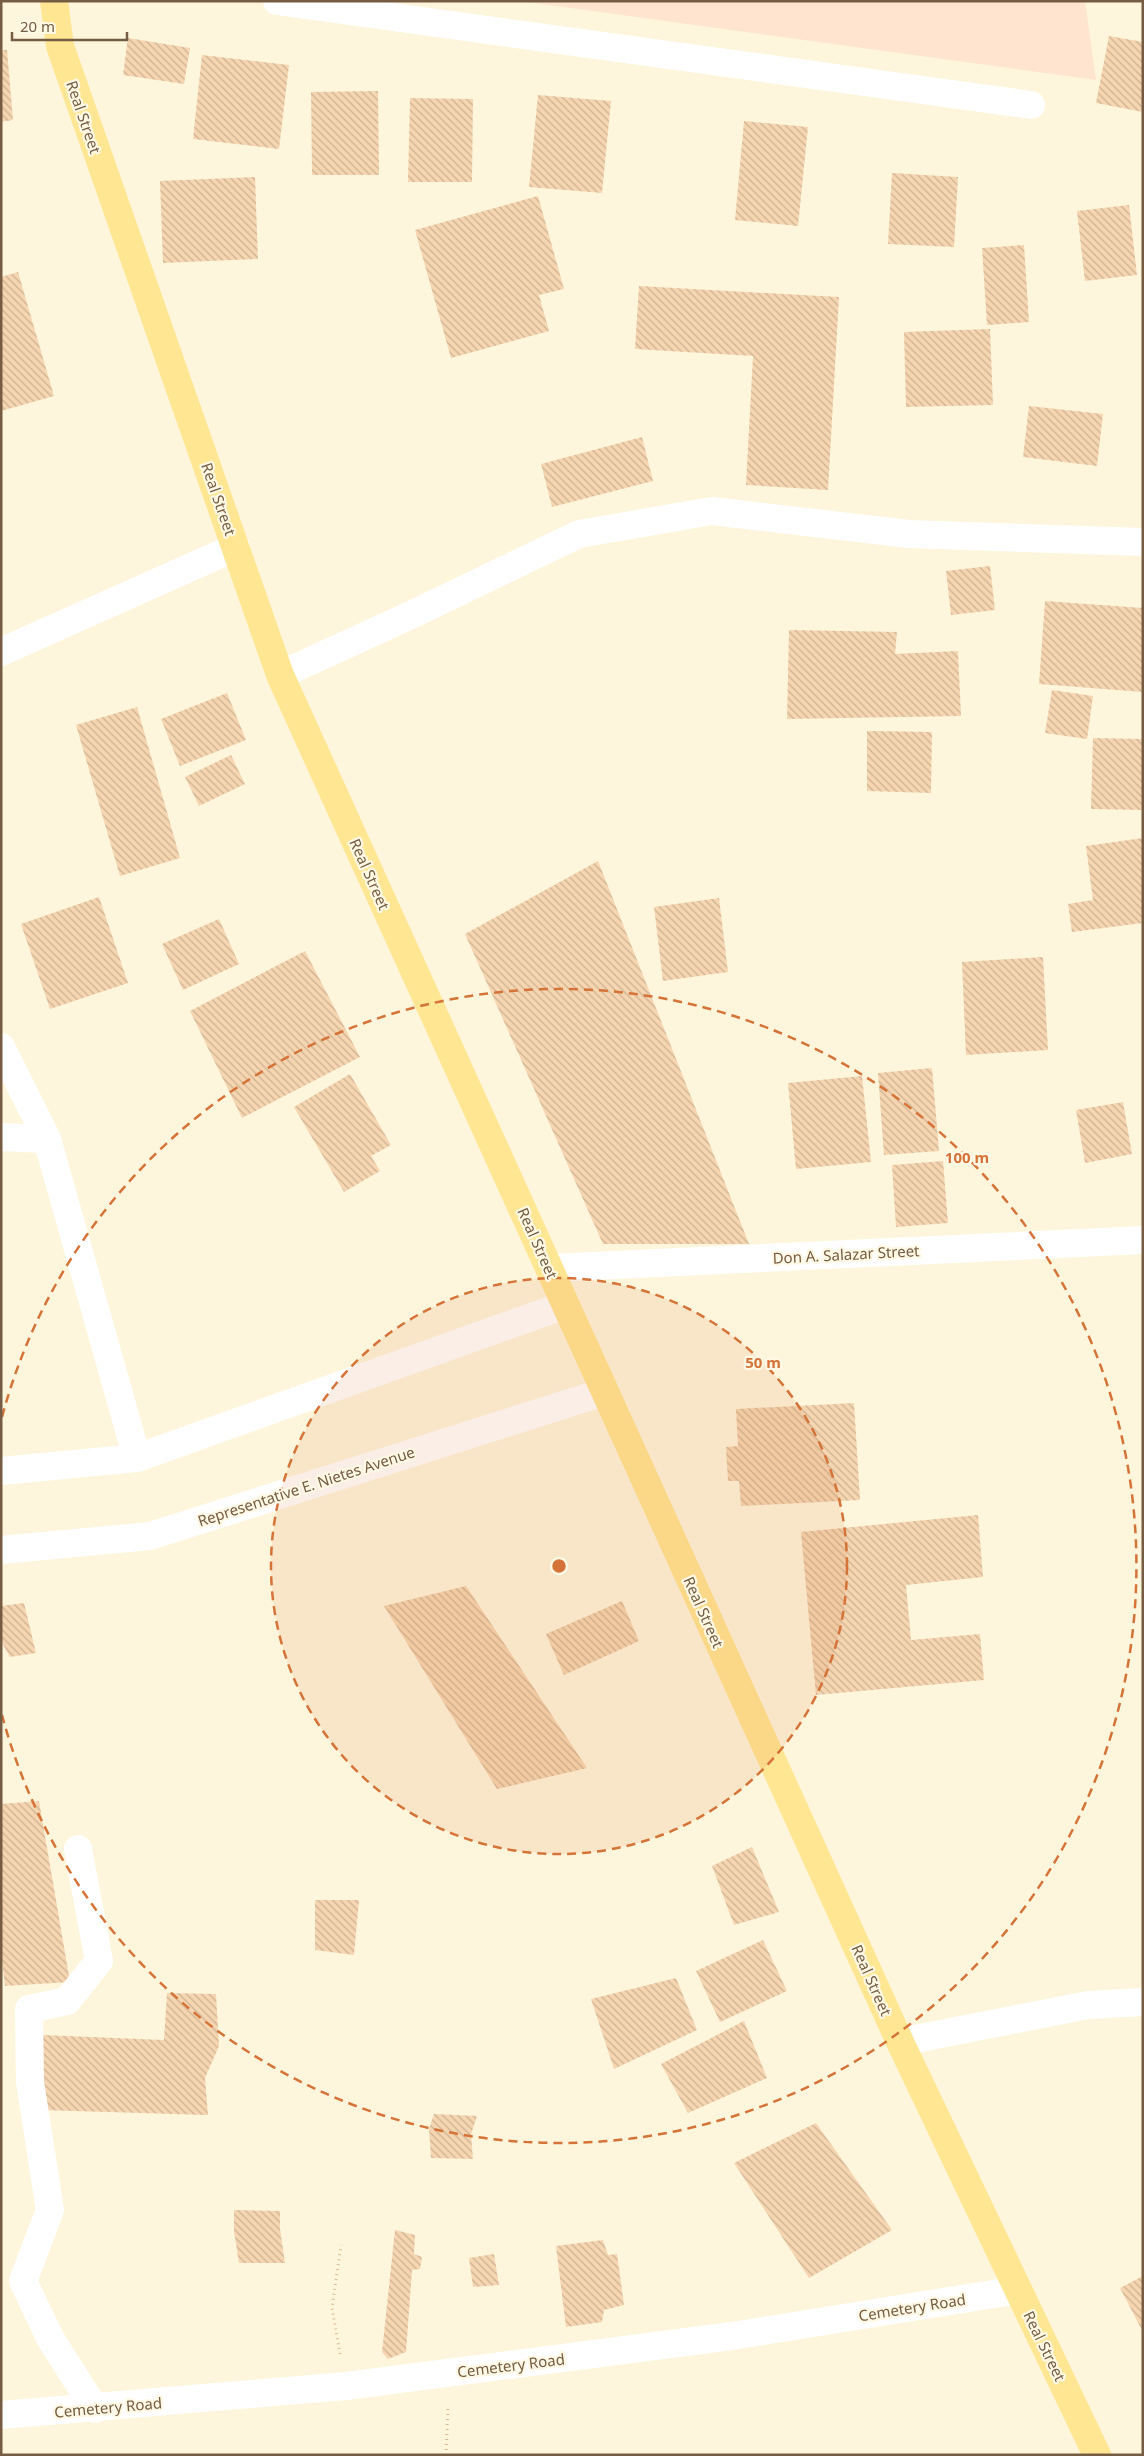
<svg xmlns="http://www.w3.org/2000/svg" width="1144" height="2456" viewBox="0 0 1144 2456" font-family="'Noto Sans',sans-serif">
<defs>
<pattern id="building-back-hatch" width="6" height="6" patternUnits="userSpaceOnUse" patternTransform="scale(1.25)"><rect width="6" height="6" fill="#f6d6b1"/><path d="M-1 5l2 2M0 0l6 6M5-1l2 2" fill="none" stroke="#ccb192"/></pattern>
</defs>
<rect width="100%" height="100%" fill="#fef6dc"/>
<!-- commercial -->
<path fill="#ffe4cf" d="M520 1H1085L1096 80Z"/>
<!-- building -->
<path fill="url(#building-back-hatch)" d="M1109 36 1143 42V112L1096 103Z
M128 38 190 48 184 84 123 75Z
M1 50H7L13 120 1 122Z
M202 55 289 65 279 149 193 139Z
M378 91 379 175H312L311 92Z
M538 95 611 101 602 193 529 187Z
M410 98 473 99 472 182H408Z
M744 121 808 127 798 226 735 220Z
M892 173 958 177 954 247 888 244Z
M255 177 258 259 163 263 160 181Z
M538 196 564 289 539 295 549 331 451 358 415 230Z
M1129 205 1137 275 1085 281 1077 211Z
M1024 245 1029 322 987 325 982 248Z
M18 272 54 396 1 411V277Z
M639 286 839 297 828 490 746 485 753 356 635 349Z
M990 329 993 405 906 407 904 332Z
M1029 406 1103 414 1097 466 1023 457Z
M642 437 653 481 552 507 541 464Z
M990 566 995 610 951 615 946 571Z
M1045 601 1143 608V692L1039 684Z
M789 630 897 632 895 654 958 651 961 716 787 719Z
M1052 690 1093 696 1087 739 1045 733Z
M227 693 246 740 180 766 161 719Z
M137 707 180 858 120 876 76 725Z
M867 731 932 732 931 793 867 791Z
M1093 738 1143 739V810L1091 809Z
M231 755 245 784 199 806 185 777Z
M1143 838V923L1072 932 1068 904 1093 900 1086 846Z
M598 861 749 1244H603L465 934Z
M99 897 128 983 50 1009 21 924Z
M719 898 728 972 663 981 654 907Z
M219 919 239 964 183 990 162 944Z
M305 951 360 1057 242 1118 190 1011Z
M1043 957 1048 1050 966 1055 962 962Z
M932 1068 939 1151 884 1155 878 1073Z
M350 1074 391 1145 371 1156 380 1171 344 1192 294 1107Z
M862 1076 871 1162 796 1169 788 1083Z
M1123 1102 1132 1154 1085 1163 1076 1110Z
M943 1161 948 1223 896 1227 892 1165Z
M854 1403 860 1500 741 1506 739 1481H728L726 1447 738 1446 736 1409Z
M978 1515 983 1577 906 1585 911 1640 980 1634 984 1680 816 1695 801 1532Z
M466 1586 587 1768 497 1789 384 1606Z
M622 1601 639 1641 564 1675 546 1634Z
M24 1603 36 1653 10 1657 1 1641V1606Z
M39 1801 70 1982 5 1986 1 1951V1804Z
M752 1847 779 1912 734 1925 712 1866Z
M315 1900H359L354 1955 315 1950Z
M763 1940 787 1991 720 2022 696 1971Z
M676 1978 697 2030 614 2069 591 1999Z
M167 1993 216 1994 219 2046 205 2078 208 2115 40 2110 42 2035 164 2040Z
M744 2021 767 2078 688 2113 661 2064Z
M434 2114 477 2116 471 2134 473 2159 431 2158 429 2129Z
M816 2123 892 2230 809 2278 734 2163Z
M234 2210 280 2211V2229L285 2263H239L234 2231Z
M395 2230 415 2235 414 2254 422 2257 420 2269 412 2270 406 2352 388 2359 382 2352Z
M603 2240 608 2255 617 2254 624 2305 604 2310 602 2322 566 2327 556 2246Z
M494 2254 499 2285 473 2287 469 2258Z
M1143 2276V2332L1120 2288Z"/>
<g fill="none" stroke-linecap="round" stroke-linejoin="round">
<!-- path -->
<path stroke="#daba95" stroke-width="3" stroke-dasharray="1 4" stroke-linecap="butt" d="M340 2354 332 2308 341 2245
M446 2455 448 2406"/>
<!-- minor -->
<path stroke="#fff" stroke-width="28" d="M277 1 1031 105
M1 652 236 547
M280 675 413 614 579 534 712 511 909 534 1143 542
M1 1047 47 1139
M1 1137 47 1139 137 1458
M550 1268 1143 1240
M1 1471 137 1458 565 1305
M1 1550 150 1536 604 1392
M78 1849 99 1961 67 2001 29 2009 30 2082 50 2210 23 2281 50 2338 95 2409
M900 2042 1088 2005 1143 2002
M1 2415 346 2386 732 2336 1018 2290"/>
<!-- major -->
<path stroke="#ffe692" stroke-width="28" d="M54 1 60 46 280 675 900 2042 1097 2455"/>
</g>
<!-- distance rings -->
<circle cx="559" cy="1566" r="288" fill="#d57338" fill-opacity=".12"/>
<g fill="none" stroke="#d57338" stroke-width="2.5" stroke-dasharray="9 6">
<circle cx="559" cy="1566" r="288"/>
<path d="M2 1417A577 577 0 1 1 2 1715"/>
</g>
<g text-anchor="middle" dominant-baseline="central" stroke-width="4.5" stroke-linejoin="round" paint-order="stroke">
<!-- street labels -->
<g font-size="15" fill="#755c43" stroke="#fff8e4">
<text transform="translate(84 117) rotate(71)">Real Street</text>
<text transform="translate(219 499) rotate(71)">Real Street</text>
<text transform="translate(370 874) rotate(66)">Real Street</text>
<text transform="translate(538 1243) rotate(66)">Real Street</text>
<text transform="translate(846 1254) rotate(-3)">Don A. Salazar Street</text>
<text transform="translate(306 1486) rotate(-18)">Representative E. Nietes Avenue</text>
<text transform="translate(704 1612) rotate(66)">Real Street</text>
<text transform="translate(872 1980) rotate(66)">Real Street</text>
<text transform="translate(912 2307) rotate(-9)">Cemetery Road</text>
<text transform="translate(1045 2346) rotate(64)">Real Street</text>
<text transform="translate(511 2365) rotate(-7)">Cemetery Road</text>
<text transform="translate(108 2407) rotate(-5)">Cemetery Road</text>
</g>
</g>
<circle cx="559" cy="1566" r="8" fill="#d57338" stroke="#fff8e4" stroke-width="2.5"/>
<g font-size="15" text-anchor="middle" font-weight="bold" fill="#d57338" stroke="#fff8e4" stroke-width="4.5" stroke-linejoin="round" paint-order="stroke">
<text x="967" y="1163">100 m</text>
<text x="763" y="1368">50 m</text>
</g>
<!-- border -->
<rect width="1144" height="2456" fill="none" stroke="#755c43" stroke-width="5"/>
<!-- scale -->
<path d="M12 32v8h115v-8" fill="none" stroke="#755c43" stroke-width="2.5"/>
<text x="20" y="32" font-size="15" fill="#755c43" stroke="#fff8e4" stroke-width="4" paint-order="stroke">20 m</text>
</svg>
